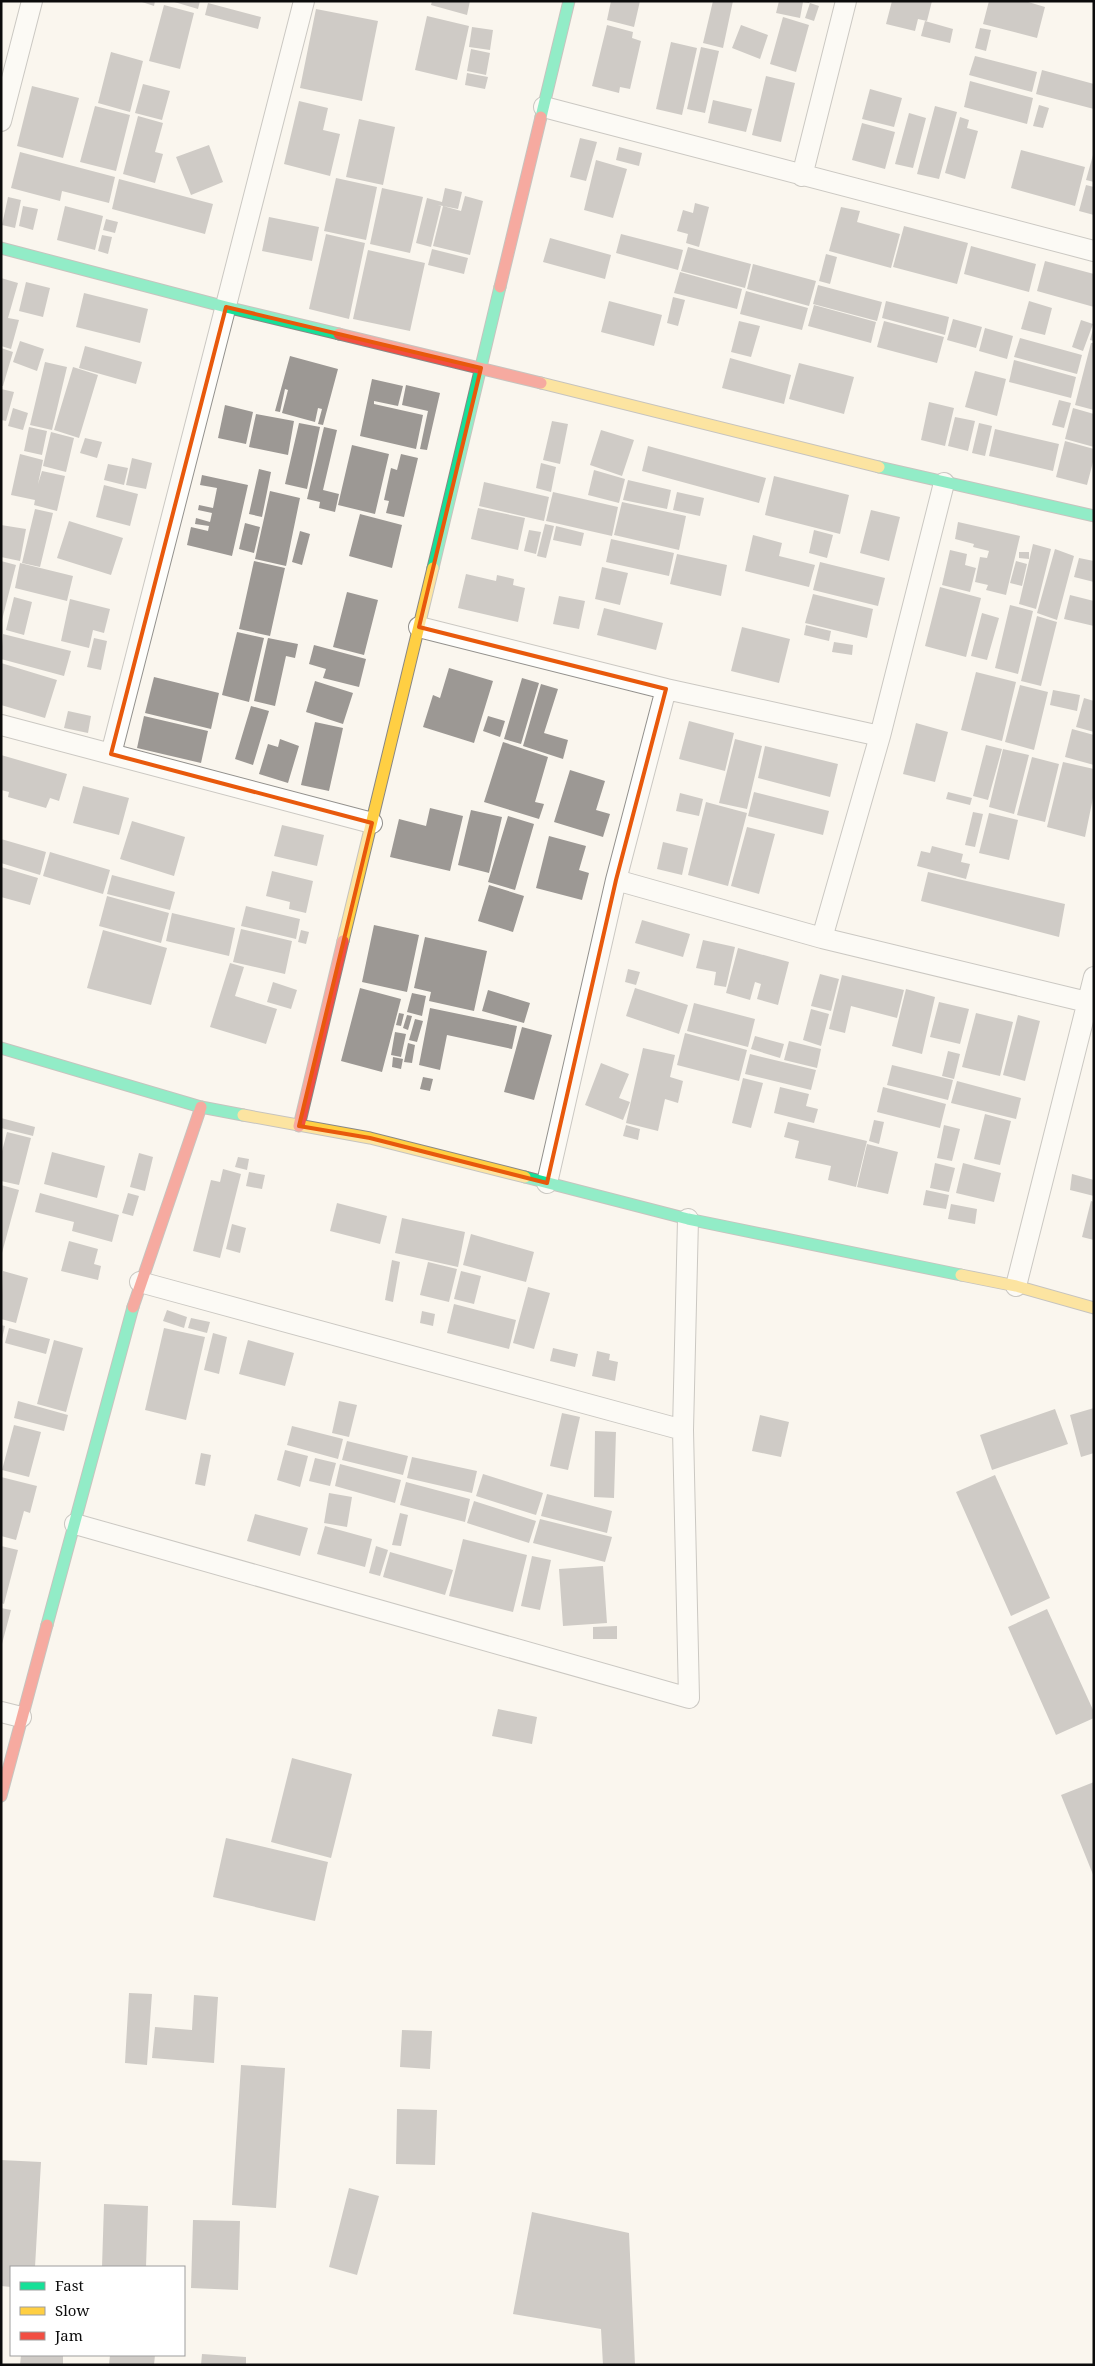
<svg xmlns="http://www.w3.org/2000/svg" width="1095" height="2366" viewBox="0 0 1095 2366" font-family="'Noto Serif',serif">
<rect width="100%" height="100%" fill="#faf6ee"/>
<!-- building -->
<path fill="#9c9894" d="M139 1H155L154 6Z
M171 1H200L198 9Z
M432 1H470L467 15 431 5Z
M611 1H640L634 27 607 20Z
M713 1H733L723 48 703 43Z
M779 1 798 2 810 1 809 3 803 2 800 18 776 13Z
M892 1H932L927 21 918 19 915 31 886 24Z
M989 1H1025L1045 7 1037 38 983 24Z
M208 3 261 17 258 29 205 15Z
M810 3 819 6 814 21 805 18Z
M164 5 194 13 180 69 149 61Z
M316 9 378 21 362 101 300 88Z
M427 16 469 26 457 80 415 70Z
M783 17 809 25 796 72 770 64Z
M925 21 953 29 950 43 921 36Z
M607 25 633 32 632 38 641 41 630 89 620 87 619 93 592 86Z
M741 25 768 35 760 59 732 48Z
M472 27 493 30 490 50 469 47Z
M980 28 991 30 986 51 975 48Z
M671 42 697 48 682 115 656 109Z
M701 47 719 51 705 113 687 109Z
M471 49 490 53 486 75 467 71Z
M111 52 143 61 130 112 98 103Z
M975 56 1037 72 1032 92 969 75Z
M1042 70 1094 84V109L1036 94Z
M467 73 488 77 485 89 465 85Z
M766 76 795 83 781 142 752 135Z
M970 81 1033 98 1027 124 964 107Z
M143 84 170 91 162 120 135 113Z
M32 86 79 98 63 158 17 146Z
M870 89 902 98 894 127 862 119Z
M713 100 752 109 746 132 708 123Z
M299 101 328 108 323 130 340 134 330 176 284 164Z
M1039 105 1049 108 1043 128 1033 126Z
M95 106 130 115 116 171 80 162Z
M935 106 957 112 939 179 917 174Z
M909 113 926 118 913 168 895 164Z
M138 116 163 123 155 152 163 154 155 183 123 174Z
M960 117 969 120 967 128 978 131 965 179 945 173Z
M359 119 395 127 383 185 346 177Z
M862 123 895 132 885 169 852 160Z
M580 138 597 142 586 181 570 177Z
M209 145 223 182 191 195 176 157Z
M619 147 642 153 639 166 616 160Z
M1021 150 1085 167 1075 206 1011 188Z
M20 152 115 177 109 203 62 191 60 201 11 188Z
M1093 155H1094V182L1086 180Z
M596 160 627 169 613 218 584 210Z
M336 178 377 187 366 240 324 231Z
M119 179 213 204 205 234 112 209Z
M1086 185 1094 187V215L1079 211Z
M382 188 423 197 410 253 370 244Z
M445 188 462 192 458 209 438 205 441 206 431 247 416 243 427 198 442 202Z
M465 196 483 201 470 255 433 246 443 206 461 211Z
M8 197 21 200 15 228 2 225Z
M695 203 709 207 699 247 686 243 688 234 677 231 683 210 693 213Z
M23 206 38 209 33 230 19 226Z
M65 206 103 216 95 250 57 240Z
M841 207 860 211 857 222 900 234 891 268 829 251Z
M269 217 319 227 312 261 262 251Z
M106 219 118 222 115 233 103 230Z
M904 226 968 243 957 284 893 267Z
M326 234 365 243 349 319 309 309Z
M621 234 683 250 678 270 616 253Z
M102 235 112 237 108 254 98 251Z
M550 238 611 255 605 279 543 262Z
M971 246 1036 264 1029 292 964 274Z
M688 247 751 264 745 288 681 271Z
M432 249 468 258 464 274 428 265Z
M368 250 425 263 410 331 353 319Z
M826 254 837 257 830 284 819 281Z
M1045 261 1094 274V307L1037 291Z
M753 264 816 281 809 306 747 289Z
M680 272 742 289 737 309 674 293Z
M1 278 18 283 8 318 19 320 11 349 1 346Z
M26 282 50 288 43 317 19 311Z
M818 285 882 302 877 321 813 304Z
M746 291 808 308 802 330 740 314Z
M84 293 148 309 140 343 76 327Z
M673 297 685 300 678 326 667 323Z
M609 301 662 315 654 346 601 332Z
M886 301 949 317 945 335 882 318Z
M1029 301 1052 308 1045 335 1021 329Z
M814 305 876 322 871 343 808 326Z
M953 319 982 327 976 348 947 340Z
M1081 320 1093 324 1083 351 1072 347Z
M739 321 760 326 751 357 731 352Z
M884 321 944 337 937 363 877 347Z
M985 328 1013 336 1007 359 979 351Z
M1093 329H1094V341L1090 340Z
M1020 338 1082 355 1077 374 1014 357Z
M20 341 44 349 37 371 13 362Z
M1091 343H1094V410L1075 405Z
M85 346 142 362 136 384 79 368Z
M1 348 13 352 3 386H1Z
M290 356 338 369 323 425 318 424 322 409 318 408 315 422 282 413 288 390 285 389 280 412 275 411Z
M730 358 791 375 784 404 722 388Z
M1014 360 1076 377 1071 398 1009 382Z
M45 362 67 367 52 430 30 425Z
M799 363 854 377 844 414 789 399Z
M73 367 98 375 79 438 54 430Z
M975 371 1006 379 997 416 965 407Z
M372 379 403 386 398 406 374 401V404L423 415 416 449 360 436Z
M406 385 440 393 427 450 420 449 428 411 402 405Z
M1 389 14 392 6 421 1 420Z
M1059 400 1071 403 1064 428 1052 425Z
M929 402 954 408 945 446 921 440Z
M225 405 253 412 246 444 218 438Z
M13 408 28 413 23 430 8 426Z
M1073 408 1094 414V447L1065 439Z
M256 414 294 421 288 455 249 447Z
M955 417 975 421 968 451 948 446Z
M552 421 568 424 560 464 543 460Z
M299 423 320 427 307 489 285 484Z
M979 423 992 426 985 456 972 453Z
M29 427 47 431 42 455 24 451Z
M324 427 337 430 323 490 339 494 335 512 319 508 320 502 307 499Z
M995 429 1059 444 1053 471 989 456Z
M601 430 634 440 622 476 590 465Z
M51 432 74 438 66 472 43 466Z
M85 438 102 442 97 458 80 453Z
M1065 441 1094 449V458L1087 485 1056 477Z
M352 445 389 454 375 514 338 505Z
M648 446 766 478 759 503 642 471Z
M20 454 43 460 38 484 42 471 65 476 57 511 34 505 35 500 11 495Z
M401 454 418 458 404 517 386 513 389 501 384 500 391 468 397 470Z
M132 458 152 463 146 489 126 485Z
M541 463 556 467 551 492 536 488Z
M108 464 128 468 124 485 104 480Z
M259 469 271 472 262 517 249 514Z
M594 470 625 479 619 503 588 495Z
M202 475 248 485 232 556 187 545 191 527 208 531 209 526 195 524 196 518 210 522 212 513 198 510 199 505 213 508 217 488 200 485Z
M774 476 849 495 840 534 765 515Z
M628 480 671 490 667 509 623 500Z
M484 482 549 497 544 521 479 506Z
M104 485 138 494 130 526 96 517Z
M270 491 300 498 286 566 255 559Z
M553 492 618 507 612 536 546 521Z
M677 492 704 498 700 516 673 510Z
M622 502 686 516 679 550 614 535Z
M478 508 525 518 518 550 471 539Z
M35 509 53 513 40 567 22 563Z
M871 510 900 517 889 561 860 553Z
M360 514 402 525 392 568 349 556Z
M69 521 123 538 111 575 57 558Z
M958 522 1020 536 1006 595 986 590 988 585 975 582 980 557 987 558 989 551 973 547 974 544 955 539Z
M245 523 260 527 254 553 239 549Z
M545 524 554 526 546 558 537 556Z
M1 525 26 529 20 561 1 557Z
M556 526 584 533 581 546 553 540Z
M529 530 541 532 536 554 524 551Z
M814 530 833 535 827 558 809 553Z
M300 531 310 534 302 565 292 562Z
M753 535 782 543 779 556 815 565 809 587 745 571Z
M611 539 674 553 669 576 606 562Z
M1033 544 1051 549 1036 609 1019 604Z
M1055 549 1074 556 1057 620 1037 613Z
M950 550 967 554 965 565 976 568 970 592 942 585Z
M1019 552H1029V559L1019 558Z
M677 554 727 565 721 596 670 584Z
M1079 558 1094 561V582L1074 577Z
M1 561 16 565 2 620H1Z
M254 561 285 568 270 636 239 629Z
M1016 561 1027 564 1022 586 1010 583Z
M820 562 885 578 878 606 813 590Z
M20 563 73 576 67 601 15 588Z
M602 567 628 573 620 605 595 599Z
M466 574 496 581 497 575 514 579 513 585 525 588 518 622 458 608Z
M940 587 981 598 966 657 925 646Z
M347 592 378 600 364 655 333 647Z
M813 594 873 609 867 638 805 623Z
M1070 595 1094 601V626L1064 619Z
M559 596 585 601 579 629 553 624Z
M14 597 32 602 24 635 6 630Z
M70 599 110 609 104 633 93 630 89 648 61 641Z
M1010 605 1033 611 1018 674 995 668Z
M604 608 663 623 656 650 597 635Z
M982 613 999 618 987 660 971 656Z
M1037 616 1057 622 1041 686 1021 681Z
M806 625 831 631 829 641 804 635Z
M742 627 790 639 779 683 731 671Z
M237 632 264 638 249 702 222 695Z
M3 634 71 651 64 676 1 659Z
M94 638 107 641 101 670 87 667Z
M268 638 298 644 295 658 286 656 275 706 254 701Z
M834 642 853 645 852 655 832 652Z
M314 645 366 659 359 687 323 678 326 669 309 664Z
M1 663 57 680 45 718 1 705Z
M449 668 493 681 474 743 423 727 433 695 440 698Z
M976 672 1016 682 1002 741 961 730Z
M154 677 219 693 211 729 145 713Z
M522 678 539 683 521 744 504 739Z
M315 681 353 693 343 724 306 712Z
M541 684 558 689 544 733 568 740 563 759 523 746Z
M1020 685 1048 692 1034 750 1005 742Z
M1053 690 1080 695 1077 711 1050 705Z
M1084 698 1094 701V732L1076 727Z
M251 706 269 711 253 765 235 759Z
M68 711 91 716 88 733 64 728Z
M144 716 208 731 201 763 137 748Z
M488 716 505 721 500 737 483 731Z
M689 721 734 733 725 771 679 759Z
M315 722 343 728 329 791 301 785Z
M916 723 948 732 935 782 903 774Z
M1072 729 1094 735V765L1065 757Z
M280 739 299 746 288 783 259 774 268 744 278 747Z
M735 739 762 746 747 809 719 803Z
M503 742 548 757 535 802 544 804 539 819 484 802Z
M986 745 1002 749 988 800 973 796Z
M765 746 838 764 830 797 758 778Z
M1003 749 1029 755 1014 814 989 807Z
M1 755 67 774 59 801 50 798 46 808 8 797 9 792 1 790Z
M1032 757 1059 764 1045 822 1017 815Z
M1063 762 1094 769V793L1085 837 1047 827Z
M570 770 605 781 596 810 610 814 603 837 554 822Z
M83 786 129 798 119 835 73 823Z
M754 792 829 811 823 835 748 816Z
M948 792 972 798 970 805 946 799Z
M680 793 703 799 699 816 676 811Z
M706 802 747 813 728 886 688 875Z
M430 808 463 816 450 871 390 857 399 819 426 826Z
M471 810 502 817 489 873 458 865Z
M973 812 983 814 975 847 965 845Z
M989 813 1018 820 1009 860 979 853Z
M508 816 534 824 515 890 488 882Z
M132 821 185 837 174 876 120 859Z
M282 825 324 835 317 866 274 856Z
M747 827 775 834 759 894 731 886Z
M549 836 586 846 579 870 589 873 582 900 536 888Z
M1 839 46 852 40 875 1 863Z
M663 842 688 848 682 875 657 869Z
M932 846 963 854 961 862 970 864 966 879 917 866 921 851 930 853Z
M50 852 110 870 103 894 43 876Z
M1 867 38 878 30 905 1 897Z
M272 871 313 881 306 913 289 909 290 902 266 896Z
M928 872 1065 904 1059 937 921 901Z
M112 875 175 892 170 910 107 894Z
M489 885 524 896 513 932 478 921Z
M107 896 169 913 161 943 99 926Z
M246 906 300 919 296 939 241 926Z
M172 913 235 928 229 956 166 941Z
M642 920 690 934 683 957 635 943Z
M374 925 419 935 407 992 362 982Z
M241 929 292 941 285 974 233 962Z
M103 930 167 948 151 1005 87 988Z
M301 930 309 932 306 944 298 942Z
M425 937 487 951 474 1011 429 1001 431 992 414 988Z
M703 940 735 947 726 987 714 985 716 972 696 968Z
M738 948 789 962 778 1005 757 999 761 984 755 982 750 1000 726 993Z
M230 963 244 967 235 996 277 1009 266 1044 210 1027Z
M628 969 640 972 636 985 625 982Z
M820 974 839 979 831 1011 811 1006Z
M842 975 904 990 897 1018 851 1006 845 1033 829 1029Z
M273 982 297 990 291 1009 267 1002Z
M360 988 401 999 382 1072 341 1061Z
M635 988 688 1005 679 1034 626 1016Z
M906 989 935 997 922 1054 892 1046Z
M488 990 530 1003 524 1023 482 1011Z
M412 993 426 996 422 1016 407 1012Z
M939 1002 969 1009 960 1044 930 1037Z
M694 1003 755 1019 748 1047 687 1031Z
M430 1008 517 1026 512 1049 447 1035 440 1070 419 1065Z
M811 1009 829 1014 821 1046 803 1040Z
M399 1013 404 1014 401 1026 396 1025Z
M976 1013 1013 1022 1000 1076 962 1067Z
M407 1015 412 1016 408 1030 403 1028Z
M1018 1015 1040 1021 1025 1081 1003 1075Z
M415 1019 423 1021 417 1042 409 1040Z
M522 1027 552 1035 534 1100 504 1092Z
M395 1032 406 1034 401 1057 391 1055Z
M685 1033 747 1050 739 1081 677 1065Z
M755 1036 784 1044 780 1058 751 1049Z
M789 1041 821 1049 817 1068 784 1060Z
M408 1043 415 1045 412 1063 404 1062Z
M643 1048 675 1055 670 1077 683 1081 678 1103 665 1099 658 1131 626 1123Z
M948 1051 960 1054 954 1079 942 1076Z
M750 1054 816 1070 811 1090 745 1074Z
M393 1057 403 1059 401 1069 392 1067Z
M601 1063 629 1074 619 1098 630 1102 623 1120 585 1105Z
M892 1065 953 1080 948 1100 887 1085Z
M423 1077 433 1079 430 1091 420 1089Z
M743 1078 763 1083 751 1128 732 1123Z
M957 1081 1021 1098 1016 1119 951 1103Z
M780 1087 809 1094 806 1106 818 1109 814 1123 774 1113Z
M883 1087 946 1104 940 1128 877 1112Z
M985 1114 1011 1121 1000 1165 974 1159Z
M1 1118 35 1127 33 1136 1 1128Z
M874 1120 884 1122 879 1144 869 1141Z
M788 1122 867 1141 856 1187 828 1180 831 1166 795 1158 799 1141 784 1137Z
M626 1125 640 1129 638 1140 623 1136Z
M944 1125 960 1129 952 1161 937 1158Z
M7 1132 31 1138 19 1185 1 1181V1155Z
M867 1144 898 1152 888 1194 857 1187Z
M52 1152 105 1166 97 1198 44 1184Z
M139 1153 153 1157 145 1191 130 1187Z
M238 1157 249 1159 247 1170 235 1167Z
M935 1163 955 1168 949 1192 930 1188Z
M963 1163 1001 1173 994 1202 956 1193Z
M223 1169 241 1174 220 1258 193 1251 211 1180 220 1182Z
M249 1172 265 1175 262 1189 246 1186Z
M1072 1174 1094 1180V1196L1070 1190Z
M1 1185 19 1190 2 1253H1Z
M926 1190 949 1195 946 1209 923 1205Z
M40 1193 119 1215 112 1242 72 1231 74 1222 35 1212Z
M128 1193 139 1196 133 1216 122 1213Z
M1091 1201 1094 1202V1240L1082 1237Z
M337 1203 387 1216 380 1244 330 1231Z
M951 1204 977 1209 975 1224 948 1219Z
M402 1218 465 1232 458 1267 395 1253Z
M232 1224 246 1228 240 1253 226 1249Z
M471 1234 534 1252 526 1282 463 1265Z
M69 1241 98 1249 94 1264 101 1266 98 1280 61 1271Z
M392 1260 400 1262 393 1302 385 1300Z
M428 1262 457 1269 449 1302 420 1295Z
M3 1271 28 1278 16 1323 1 1319Z
M461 1271 481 1276 474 1304 454 1299Z
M528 1287 550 1293 534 1349 513 1343Z
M454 1304 516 1320 509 1349 447 1333Z
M167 1310 187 1317 184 1328 163 1321Z
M422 1311 435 1314 433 1326 420 1323Z
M191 1318 210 1322 207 1333 188 1328Z
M1 1325 5 1326 2 1339H1Z
M9 1328 50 1339 46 1354 5 1343Z
M164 1328 205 1337 186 1420 145 1410Z
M213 1333 227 1337 219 1374 204 1370Z
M54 1340 83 1348 66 1412 37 1404Z
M248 1340 294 1353 285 1386 239 1374Z
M553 1348 578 1354 575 1367 550 1361Z
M597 1351 610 1354 609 1360 618 1362 615 1381 592 1376Z
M18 1401 68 1415 64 1431 14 1418Z
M339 1401 357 1405 349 1437 332 1433Z
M1094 1408V1453L1081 1457 1070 1415Z
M1055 1409 1068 1444 992 1470 980 1435Z
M562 1413 580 1417 568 1470 550 1466Z
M760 1415 789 1422 781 1457 752 1451Z
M14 1425 41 1432 29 1477 2 1470Z
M292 1426 343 1439 338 1459 287 1445Z
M595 1431 616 1432 614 1498 594 1497Z
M347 1441 408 1456 403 1475 342 1460Z
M285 1450 308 1456 300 1487 277 1480Z
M201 1453 211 1455 205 1486 195 1484Z
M412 1457 477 1471 472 1493 407 1478Z
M315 1458 336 1463 330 1486 309 1481Z
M340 1464 401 1480 395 1503 335 1486Z
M483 1474 543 1493 536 1515 476 1496Z
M995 1475 1050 1598 1011 1616 956 1492Z
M1 1477 37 1486 30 1513 24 1511 16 1540 1 1536Z
M406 1482 470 1499 465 1522 400 1505Z
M329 1493 352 1497 347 1527 324 1523Z
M547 1494 612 1511 607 1533 541 1516Z
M474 1501 536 1521 529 1543 467 1523Z
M400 1513 408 1515 401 1546 392 1545Z
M255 1514 308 1528 300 1556 247 1541Z
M540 1519 612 1537 605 1562 533 1543Z
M325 1526 372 1539 365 1567 317 1554Z
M463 1539 527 1555 513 1612 449 1596Z
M1 1546 18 1550 4 1604 1 1603Z
M376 1546 388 1550 380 1576 369 1573Z
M390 1552 453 1570 445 1595 383 1577Z
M532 1556 551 1560 540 1610 521 1606Z
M603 1566 607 1623 563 1626 559 1569Z
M1 1608 11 1610 2 1644H1Z
M1047 1609 1094 1712V1718L1056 1735 1008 1627Z
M617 1626V1639H593V1627Z
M498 1709 537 1717 532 1744 492 1736Z
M292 1758 352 1774 331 1858 271 1842Z
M1094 1782V1877L1061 1795Z
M226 1838 328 1862 315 1921 213 1897Z
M129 1993 152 1994 147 2065 125 2063Z
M194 1995 218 1997 214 2063 152 2058 155 2027 192 2030Z
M402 2030 432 2031 430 2069 400 2067Z
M241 2065 285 2068 276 2208 232 2205Z
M397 2109 437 2110 435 2165 396 2164Z
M1 2160 41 2162 35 2267H11V2287L1 2286Z
M349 2188 379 2196 357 2275 329 2267Z
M104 2204 148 2206 146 2267H102Z
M532 2212 629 2233 635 2365H603L601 2329 513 2314Z
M193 2220 240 2221 238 2290 191 2288Z
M202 2354 246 2357V2365H201Z
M21 2355H63V2365H20Z
M110 2355H155L154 2365H109Z"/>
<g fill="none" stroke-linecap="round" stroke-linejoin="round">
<defs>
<path id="street" d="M544 107 1094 251
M1 121 32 1
M802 176 846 1
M419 627 666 689 880 736
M1 725 372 823
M111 754 304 1
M616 880 822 938 1087 1002
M822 938 880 736 944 483
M547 1183 616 880 666 689
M140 1282 683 1430
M1016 1286 1094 977
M75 1524 689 1698 683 1430 688 1219
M1 1712 21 1717"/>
<path id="fast" d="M541 117 569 1
M1 248 226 307 339 334
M879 467 1094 516
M433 568 500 287
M1 1048 201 1107 243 1115
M525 1177 688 1219 961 1275
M47 1625 133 1307"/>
<path id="slow" d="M541 383 879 467
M343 941 433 568
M243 1115 370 1138 525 1177
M961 1275 1016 1286 1094 1308"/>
<path id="jam" d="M500 287 541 117
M339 334 541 383
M299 1126 343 941
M133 1307 201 1107
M1 1796 47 1625"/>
</defs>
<!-- street casing -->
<use href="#street" stroke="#93918d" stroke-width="22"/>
<!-- fast casing -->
<use href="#fast" stroke="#898784" stroke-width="13"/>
<!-- slow casing -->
<use href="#slow" stroke="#898784" stroke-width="13"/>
<!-- jam casing -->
<use href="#jam" stroke="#898784" stroke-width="13"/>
<!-- street -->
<use href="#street" stroke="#fefefc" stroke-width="20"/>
<!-- fast -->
<use href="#fast" stroke="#16e098" stroke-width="11"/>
<!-- slow -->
<use href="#slow" stroke="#ffcf43" stroke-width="11"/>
<!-- jam -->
<use href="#jam" stroke="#f24e42" stroke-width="11"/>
</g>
<!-- marked area -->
<path d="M0 0H1095V2366H0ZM226 307 481 368 419 627 666 689 616 880 547 1183 370 1138 299 1126 372 823 111 754Z" fill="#faf6ee" fill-opacity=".55" fill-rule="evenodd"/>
<path fill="none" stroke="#e8590c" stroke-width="4" stroke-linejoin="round" d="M226 307 481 368 419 627 666 689 616 880 547 1183 370 1138 299 1126 372 823 111 754Z"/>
<!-- border -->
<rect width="1095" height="2366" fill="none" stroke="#0b0b0b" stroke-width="5"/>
<!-- legend -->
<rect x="10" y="2266" width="175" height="90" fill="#ffffff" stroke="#9d9d9d"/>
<rect x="20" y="2282" width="25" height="8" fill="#16e098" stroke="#9d9d9d"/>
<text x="55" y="2291" font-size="15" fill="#0b0b0b">Fast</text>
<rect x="20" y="2307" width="25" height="8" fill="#ffcf43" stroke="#9d9d9d"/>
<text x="55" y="2316" font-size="15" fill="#0b0b0b">Slow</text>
<rect x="20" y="2332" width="25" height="8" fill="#f24e42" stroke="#9d9d9d"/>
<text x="55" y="2341" font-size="15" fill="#0b0b0b">Jam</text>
</svg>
